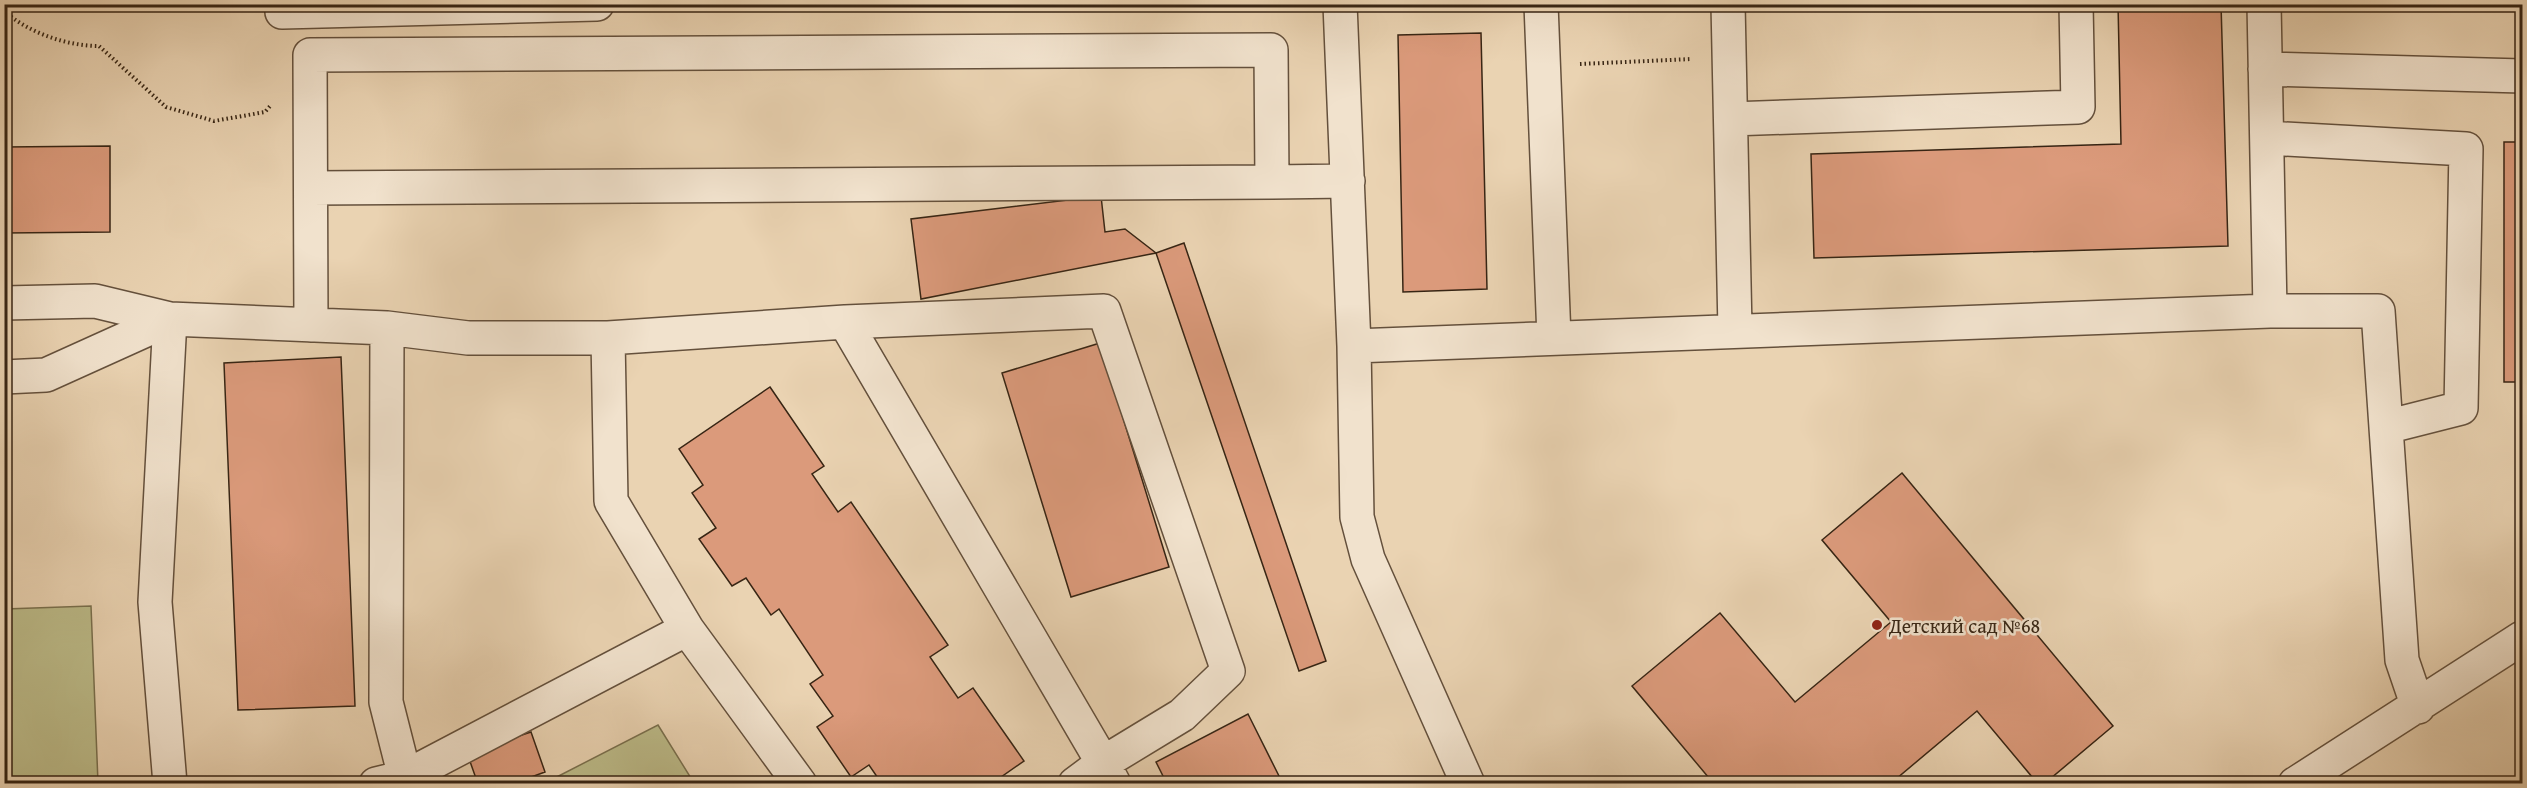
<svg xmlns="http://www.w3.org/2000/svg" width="2527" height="788" viewBox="0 0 2527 788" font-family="'Gentium Book Plus',serif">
<rect width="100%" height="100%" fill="#ead3b2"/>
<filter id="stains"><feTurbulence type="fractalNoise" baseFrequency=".00333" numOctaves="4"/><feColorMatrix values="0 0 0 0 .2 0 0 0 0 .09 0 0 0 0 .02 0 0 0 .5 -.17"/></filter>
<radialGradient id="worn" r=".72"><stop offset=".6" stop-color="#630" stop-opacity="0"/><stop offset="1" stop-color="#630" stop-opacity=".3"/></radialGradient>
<!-- green -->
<path fill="#bcbb89" stroke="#7a704e" stroke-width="1.5" d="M91 606 98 783H5V609Z
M658 725 694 783H545Z"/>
<!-- building -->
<path fill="#db9a7b" stroke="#372514" stroke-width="1.5" d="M2118 4H2221L2228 246 1814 258 1811 154 2121 144Z
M1481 33 1487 289 1403 292 1398 35Z
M2504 142H2522V382H2504Z
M110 146V232L4 233V147Z
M1101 196 1105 232 1125 229 1156 253 921 299 911 219Z
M1184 243 1326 661 1299 671 1156 253Z
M1100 343 1169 567 1071 597 1002 373Z
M341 357 355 706 238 710 224 363Z
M770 387 824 466 812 474 838 512 851 502 948 645 930 657 958 698 973 688 1024 761 991 784H882L869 765 851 777 817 727 833 716 810 684 823 675 779 609 771 615 746 578 732 586 699 539 716 528 692 493 703 485 679 449Z
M1902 473 2113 726 2044 784H2038L1977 711 1890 784H1714L1632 686 1720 613 1795 702 1891 622 1822 540Z
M1248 714 1283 784H1167L1156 762Z
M531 732 545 772 512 784H478L467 753Z"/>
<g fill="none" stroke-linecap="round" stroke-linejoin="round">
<defs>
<path id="minor" d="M282 4V12L597 4
M1340 4 1354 346 1357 517 1368 559 1468 784
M1541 4 1554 338
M1728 4 1735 330
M2264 4 2270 311
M2265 69 2522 76
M1731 119 2078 107 2076 4
M2267 138 2466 149 2461 408 2386 427
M311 188 1272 182
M4 303 95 301 170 319 387 328 386 702 405 777 376 784
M845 322 1104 311 1228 671 1182 715 1103 763 1114 784
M311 325 310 55 1271 50 1272 182 1348 181
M387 328 468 338H608L611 501 687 629 405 777 408 784
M608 338 845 322 1103 763 1075 784
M1354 346 2270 311H2378L2402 660 2418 707
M4 377 46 375 170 319 155 602 170 784
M687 629 800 784
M2295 784 2522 638"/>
</defs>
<!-- minor casing -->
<use href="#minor" stroke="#64503c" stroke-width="36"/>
<!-- path -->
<path stroke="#372514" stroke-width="4" stroke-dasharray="1.5 3" stroke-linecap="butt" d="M4 11C29 33 67 46 99 46L166 107 214 121 265 112 271 105
M1580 64 1692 59"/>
<!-- minor -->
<use href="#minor" stroke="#f1e2cd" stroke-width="33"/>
</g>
<!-- markers -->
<circle fill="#8f2418" stroke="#f1e2cd" stroke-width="2" cx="1877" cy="625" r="6"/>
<g text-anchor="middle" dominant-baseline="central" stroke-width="5" stroke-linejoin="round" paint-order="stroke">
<!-- poi labels -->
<g font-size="20" fill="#372514" stroke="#f1e2cd" text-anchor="start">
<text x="1889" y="625">Детский сад №68</text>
</g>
</g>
<!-- margin -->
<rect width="2527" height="788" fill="none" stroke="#ead3b2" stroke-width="24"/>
<rect x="6" y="6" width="2515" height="776" fill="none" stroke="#372514" stroke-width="3"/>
<rect x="12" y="12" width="2503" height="764" fill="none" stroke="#372514" stroke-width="1.5"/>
<rect width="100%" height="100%" filter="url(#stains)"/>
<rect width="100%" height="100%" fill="url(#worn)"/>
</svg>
